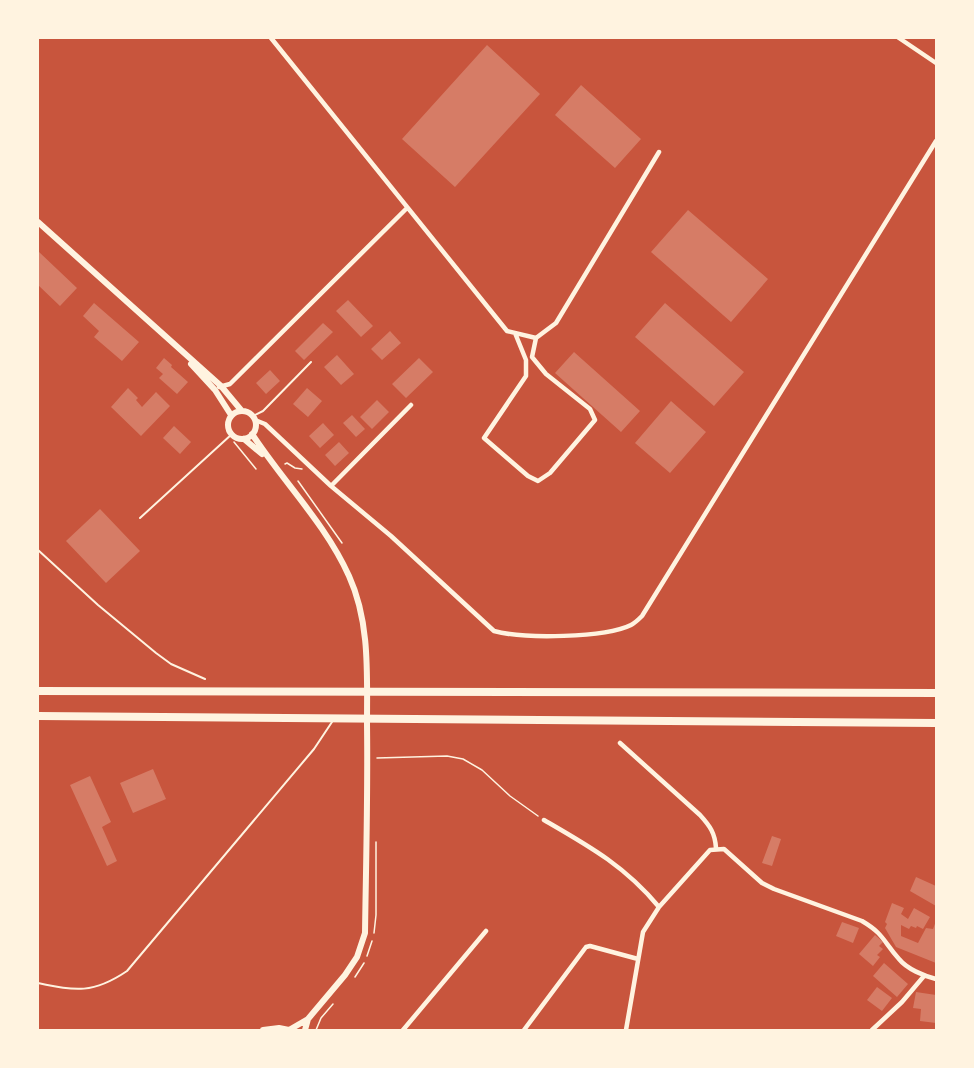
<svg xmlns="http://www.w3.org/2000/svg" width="974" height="1068" viewBox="0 0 974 1068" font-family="Helvetica,sans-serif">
<rect width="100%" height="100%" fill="#c8553d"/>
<!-- building -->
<path fill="#d67c66" d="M487 45 540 94 455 187 402 139Z
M581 85 641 139 615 168 555 115Z
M688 210 768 279 731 322 651 252Z
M38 251 77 288 60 306 38 285Z
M348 300 373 326 361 337 336 311Z
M94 303 139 342 122 361 94 337 99 331 83 316Z
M665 303 744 372 714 406 635 337Z
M323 323 333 332 304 360 295 351Z
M390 331 401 343 382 360 371 349Z
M574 352 640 411 621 432 555 373Z
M337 355 354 374 341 385 324 367Z
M164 358 172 365 171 367 188 382 177 394 159 378 163 374 156 368Z
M419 358 433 372 406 398 392 384Z
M270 370 280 381 266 394 256 383Z
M128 388 138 398 136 400 142 407 156 392 170 406 141 436 111 407Z
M307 388 322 401 308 417 293 404Z
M377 400 389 412 372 429 360 417Z
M671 401 706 432 670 473 635 443Z
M352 415 365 429 356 437 343 423Z
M323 423 334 435 320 448 309 436Z
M174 426 191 442 180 454 163 438Z
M339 442 349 453 335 466 325 455Z
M100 509 140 551 106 583 66 541Z
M153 769 166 799 133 813 120 783Z
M90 776 111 822 102 827 117 861 107 866 70 785Z
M772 836 781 839 772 866 762 863Z
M916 877 936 886V906L910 891Z
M892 903 904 908 901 914 908 919 914 908 930 917 923 929 917 926 916 928 911 926 909 929 901 925V936L918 943 926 928 933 929 936 921V963L896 947 885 928 887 924 885 922Z
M842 922 859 928 853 943 836 936Z
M875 935 883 942 879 946 883 949 877 955 880 957 873 966 859 954Z
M884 963 908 984 897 997 873 976Z
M877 987 892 998 882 1011 867 1000Z
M916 992 936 995V1023L920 1021 921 1009 913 1008Z"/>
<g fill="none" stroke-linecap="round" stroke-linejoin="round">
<!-- path -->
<path stroke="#fff3e0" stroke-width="1.5" d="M234 442 256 469
M285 464 287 463 295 468 302 469
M298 481 342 543
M377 758 447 756 463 759 482 770 510 796 538 816
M374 933 376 915V842
M367 956 372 941
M355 977 364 963
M316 1030 321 1018 333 1004"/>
<!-- service -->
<path stroke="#fff3e0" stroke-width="2" d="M253 416 263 411 311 362
M140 518 232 434
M38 550 98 605 156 653 171 664 205 679
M38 983C76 991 93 994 127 971L314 749 332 722"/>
<!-- minor -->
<path stroke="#fff3e0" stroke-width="4.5" d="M271 38 507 331 536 338 556 323 659 152
M899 38 936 63
M515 333 526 360V376L484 438 528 476 538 481 550 473 595 420 590 409 546 374 532 357 536 338
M219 387 230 384 407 208
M255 420 265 424 331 486 391 536 494 631C523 639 605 638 631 625 635 623 639 619 642 616L936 141
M331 486 411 405
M620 743 700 815C710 826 715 833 716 848
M544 820C589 846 625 866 659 907L643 932 626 1030
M659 907 710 850 724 849 762 883 774 889 862 921C884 934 883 941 899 959 907 969 924 976 936 979
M403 1030 486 931
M524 1030 586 947 590 946 638 959
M872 1030 902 1002 924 976"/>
<!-- tertiary -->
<path stroke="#fff3e0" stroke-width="6" d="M38 222 221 386 241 410
M191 364 215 390 231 415
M228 425a14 14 0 1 1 28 0a14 14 0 1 1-28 0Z
M252 434C284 483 325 523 349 576 370 622 367 674 367 724 368 793 366 863 365 933L357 957 345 975 308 1019 289 1030 279 1028 263 1030
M244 439 262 454
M305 1030 308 1019"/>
<!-- motorway -->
<path stroke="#fff3e0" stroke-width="8" d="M38 691 936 693
M38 716 936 723"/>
</g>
<!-- border -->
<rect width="974" height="1068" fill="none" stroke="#fff3e0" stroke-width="78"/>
</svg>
